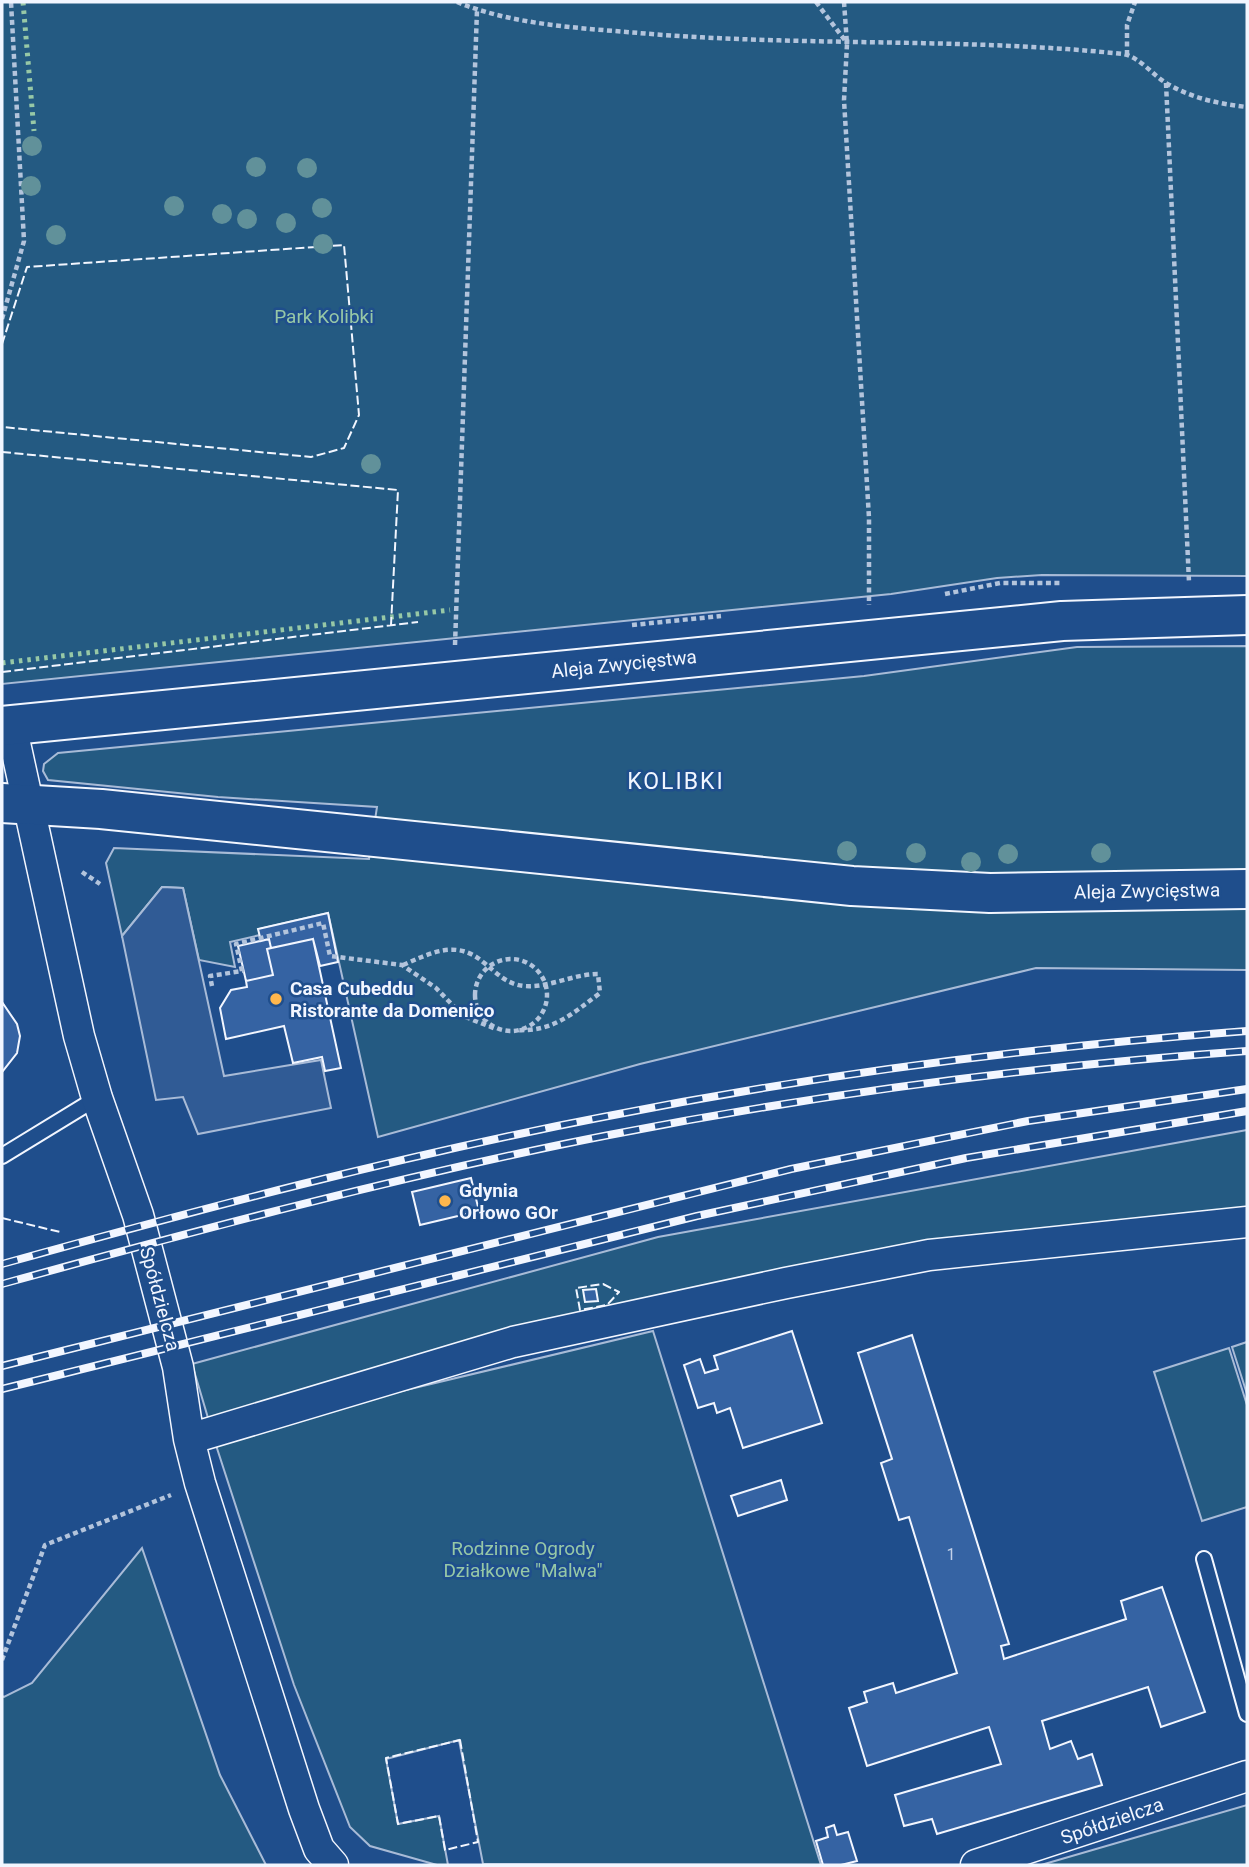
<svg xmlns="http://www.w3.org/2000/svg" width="1249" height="1867" viewBox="0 0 1249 1867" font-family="Roboto,sans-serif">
<rect width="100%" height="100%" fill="#1f4e8c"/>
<!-- green -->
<path fill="#245a82" stroke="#a8bbd7" stroke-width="2" d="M2 2H1247V576L1042 575 997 578 891 594 2 684Z
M1247 646V970L1036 968 640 1064 378 1137 328 913 259 929 260 935 230 942 235 967 199 960 183 888 162 887 122 936 106 863 114 848 369 859 377 807 218 797 48 780 43 771 44 764 58 753 864 676 1077 647Z
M1247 1130V1214L968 1242 211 1428 192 1364 658 1237Z
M653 1331 821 1865 483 1864 459 1740 386 1759 398 1824 439 1816 448 1865H437L370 1846 350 1827 294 1685 213 1436Z
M1247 1342V1394L1232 1347Z
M1229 1348 1247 1405V1507L1202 1521 1154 1372Z
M142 1548 220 1775 266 1865H2V1696L4 1697 32 1683Z
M1247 1805V1865H1041Z"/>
<!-- parking -->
<path fill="#305b95" stroke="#a8bbd7" stroke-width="2" d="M162 887 183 888 224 1076 321 1060 331 1108 198 1134 183 1097 156 1100 122 936Z"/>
<!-- building -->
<path fill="#3563a3" stroke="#f2f6ff" stroke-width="2" d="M328 913 338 962 320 966 313 939 271 948 269 939 261 941 258 929Z
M269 939 271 948 267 949 273 975 246 981 238 946Z
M313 939 341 1068 325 1071 322 1057 293 1063 284 1026 226 1039 220 1008 231 990 247 987 246 981 273 975 267 949Z
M2 1002 17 1024 20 1036 17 1053 2 1072Z
M471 1178 479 1211 420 1225 412 1192Z
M596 1289 598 1301 585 1302 583 1290Z
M792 1331 822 1423 743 1448 730 1408 717 1413 714 1403 698 1408 684 1365 700 1359 705 1373 718 1369 714 1356Z
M912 1335 1009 1644 1001 1646 1004 1659 1126 1619 1121 1601 1162 1587 1205 1712 1161 1727 1148 1687 1042 1721 1050 1749 1071 1741 1078 1759 1092 1754 1102 1785 937 1834 932 1819 904 1826 895 1795 1001 1764 989 1727 867 1766 849 1708 867 1702 864 1692 893 1683 896 1693 957 1673 909 1517 899 1520 881 1463 892 1459 858 1353Z
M781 1480 787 1500 738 1516 731 1496Z
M834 1825 837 1835 848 1832 857 1861 841 1865H823L816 1841 828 1837 826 1828Z"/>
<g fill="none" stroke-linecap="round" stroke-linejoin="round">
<defs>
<path id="lane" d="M2 1156 97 1098
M1204 1559 1247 1714"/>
<path id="street" d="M11 725 79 1036 97 1098 138 1215 178 1367 189 1439 200 1483 304 1809 319 1849 333 1865
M189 1439 513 1342 786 1283 929 1255 1247 1222
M976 1865 1247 1776"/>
<path id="primary" d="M2 726 1062 621 1247 615
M2 803 101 809 852 886 990 893 1247 889"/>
</defs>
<!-- lane casing -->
<use href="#lane" stroke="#f2f6ff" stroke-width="18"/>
<!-- street casing -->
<use href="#street" stroke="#f2f6ff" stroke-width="33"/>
<!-- primary casing -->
<use href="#primary" stroke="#f2f6ff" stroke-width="42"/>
<!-- path -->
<path stroke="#b3c4dc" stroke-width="4.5" stroke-dasharray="5 3.5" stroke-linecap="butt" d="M457 2C513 25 580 28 639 33 800 47 962 37 1123 54 1138 56 1153 75 1166 83 1191 98 1219 104 1247 107
M816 2 847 43
M844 2 847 44 844 100 869 518V605
M1127 55V25L1135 2
M1166 83 1189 582
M2 319 24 241 11 2
M945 594 1000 583H1061
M632 625 721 616
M455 645 477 10
M82 872 100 884
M475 995a36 36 0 1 1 72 0a36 36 0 1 1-72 0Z
M403 965C431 953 456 939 483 962 497 973 506 984 524 986 549 988 573 974 598 974L600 993C572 1014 553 1032 516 1030
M212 986 210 976 242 971 236 944 323 923 330 956 402 965 436 988 463 1016 496 1029
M2 1660 45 1545 171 1495"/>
<!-- lane -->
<use href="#lane" stroke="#1f4e8c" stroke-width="14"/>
<!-- street -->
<use href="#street" stroke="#1f4e8c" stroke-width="30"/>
<!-- primary -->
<use href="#primary" stroke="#1f4e8c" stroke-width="38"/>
<defs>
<path id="rail" d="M2 1264C200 1209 400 1156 603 1117 815 1075 1031 1047 1247 1031
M2 1284C202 1229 404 1175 609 1135 820 1094 1033 1066 1247 1051
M2 1366 791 1169 1028 1121 1247 1089
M2 1389 697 1216 966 1158 1247 1111"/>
</defs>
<!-- rail casing -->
<use href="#rail" stroke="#f2f6ff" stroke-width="8"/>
<!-- rail -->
<use href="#rail" stroke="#1f4e8c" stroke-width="5" stroke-dasharray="16" stroke-linecap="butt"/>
<!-- hedge -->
<path stroke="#97c8a6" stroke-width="5" stroke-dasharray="3.5 5" stroke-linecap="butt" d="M23 2 34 131
M2 663 450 610"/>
<!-- fence -->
<path stroke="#f2f6ff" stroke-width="2" stroke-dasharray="9 3.5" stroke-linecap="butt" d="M2 344 27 267 344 245 359 415 344 448 311 457 2 427
M2 452 398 490 391 625
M2 672 418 622
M2 1218 60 1232
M603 1284 619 1292 607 1305 580 1310 576 1288Z
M460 1740 478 1842 445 1850 439 1816 398 1824 386 1758Z"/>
</g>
<!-- trees -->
<g fill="#61919a">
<circle cx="32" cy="146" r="10"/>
<circle cx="256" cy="167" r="10"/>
<circle cx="307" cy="168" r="10"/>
<circle cx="31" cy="186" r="10"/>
<circle cx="174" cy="206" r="10"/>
<circle cx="322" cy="208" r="10"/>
<circle cx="222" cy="214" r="10"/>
<circle cx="247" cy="219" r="10"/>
<circle cx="286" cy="223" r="10"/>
<circle cx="56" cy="235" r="10"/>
<circle cx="323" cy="244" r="10"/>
<circle cx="371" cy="464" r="10"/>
<circle cx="847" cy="851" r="10"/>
<circle cx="916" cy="853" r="10"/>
<circle cx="1101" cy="853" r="10"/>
<circle cx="1008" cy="854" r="10"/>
<circle cx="971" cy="862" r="10"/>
</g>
<!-- markers -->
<g fill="#ffb74d" stroke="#1f4e8c" stroke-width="2.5">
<circle cx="276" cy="999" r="7"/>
<circle cx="445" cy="1201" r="7"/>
</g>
<g text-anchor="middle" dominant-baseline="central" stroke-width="5" stroke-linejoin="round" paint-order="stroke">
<!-- number labels -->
<g font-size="16" fill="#c3d1e8">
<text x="951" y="1554">1</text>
</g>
<!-- park labels -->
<g font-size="19" fill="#97c8a6" stroke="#1f4e8c">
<text x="324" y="316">Park Kolibki</text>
<text x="523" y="1548">Rodzinne Ogrody<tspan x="523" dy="22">Działkowe "Malwa"</tspan></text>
</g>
<!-- street labels -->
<g font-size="19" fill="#f2f6ff" stroke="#1f4e8c">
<text transform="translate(624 664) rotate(-6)">Aleja Zwycięstwa</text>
<text transform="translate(1147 891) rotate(-1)">Aleja Zwycięstwa</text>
<text transform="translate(160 1299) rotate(75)">Spółdzielcza</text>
<text transform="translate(1112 1821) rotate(-19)">Spółdzielcza</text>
</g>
<!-- poi labels -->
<g font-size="19" font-weight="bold" fill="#f2f6ff" stroke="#1f4e8c" text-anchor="start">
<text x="290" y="988">Casa Cubeddu<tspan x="290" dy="22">Ristorante da Domenico</tspan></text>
<text x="459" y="1190">Gdynia<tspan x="459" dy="22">Orłowo GOr</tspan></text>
</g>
<!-- quarter labels -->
<g font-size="23" letter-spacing="2" fill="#f2f6ff" stroke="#1f4e8c">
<text x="676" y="781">KOLIBKI</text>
</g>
</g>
<!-- border -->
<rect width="1249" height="1867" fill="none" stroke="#f2f6ff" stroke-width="7"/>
</svg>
